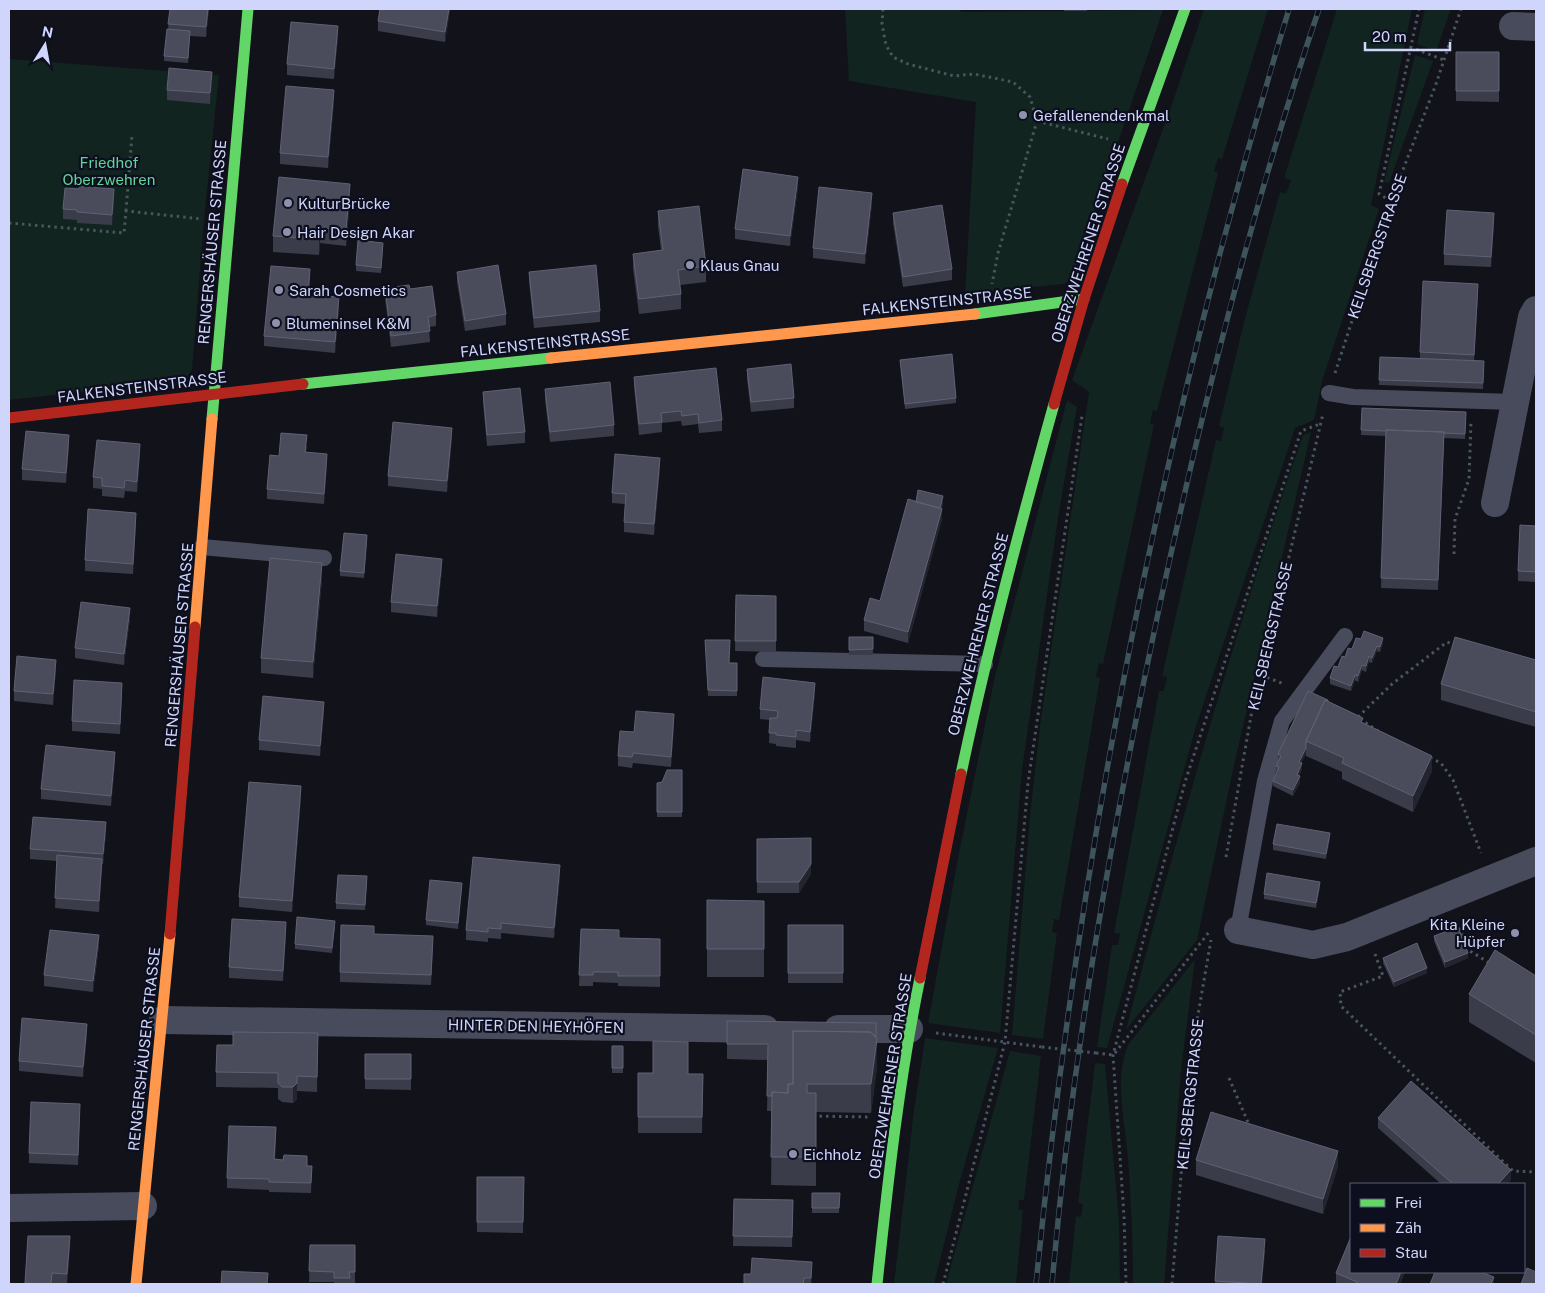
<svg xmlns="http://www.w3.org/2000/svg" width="1545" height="1293" viewBox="0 0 1545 1293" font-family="'Public Sans',sans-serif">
<rect width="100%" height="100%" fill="#12121a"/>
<!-- green -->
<path fill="#112420" d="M845 9H960L961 12 1163 10 1072 278 1064 284 965 294 976 102 849 81Z
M1204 9H1268L1222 159 1218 158 1214 171 1218 173 1157 411 1153 410 1150 423 1154 425 1103 664 1099 663 1096 677 1100 678 1059 920 1054 919 1052 932 1057 933 1043 1039 1012 1035 1030 816 1040 726 1089 392 1072 380 1171 107Z
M1337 9H1412L1371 205 1379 209 1322 381 1314 420 1295 428 1196 726 1107 1048 1097 1047 1112 945H1118L1120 934 1114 933 1159 691H1164L1167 677 1162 676 1216 440 1221 441 1224 428 1219 426 1244 322 1280 192 1286 194 1291 180 1284 178Z
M1425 9H1451L1436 51 1417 44Z
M1415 55 1433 61 1389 183 1384 182Z
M9 59 219 75 204 219 192 370 183 381 9 400Z
M1067 400 1077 407 1058 518 1022 770 1000 1033 928 1023 959 853 995 676Z
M1311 432 1234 765 1197 940 1126 1030C1178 829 1235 631 1303 435Z
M1195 959 1181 1070 1164 1284H1133C1133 1242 1131 1200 1128 1158 1125 1122 1114 1079 1128 1045Z
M925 1038 998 1048 959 1184 934 1284H894L914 1110Z
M1010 1051 1041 1056 1024 1200H1019L1018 1209 1023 1210 1016 1284H946Z
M1095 1063 1105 1064 1119 1222 1120 1284H1069L1076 1216 1081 1217 1083 1204 1078 1203Z"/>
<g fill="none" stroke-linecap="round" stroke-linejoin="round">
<!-- path -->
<path stroke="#47575c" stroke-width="3" stroke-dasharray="2.5 4" stroke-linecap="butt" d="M883 9 882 24 886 45 893 57 908 64 954 76 974 74 1013 82 1030 97 1037 121 998 253 992 284
M1410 47 1444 60
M1037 121 1108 139
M1391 201 1379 194 1419 9
M126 211 132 135
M9 223 124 233 126 211 202 219
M1335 373 1391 201 1436 84 1461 9
M1454 554 1455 519 1469 479 1471 421
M1261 675 1284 684
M1358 717 1392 684 1447 642 1456 645
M1360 719 1378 731
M1430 758 1441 763 1453 780 1481 853
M1226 857 1251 716 1323 414
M1456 922 1470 951 1491 964
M1375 954 1383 976 1340 992 1341 1006 1513 1171 1536 1172
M936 1033 1042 1047
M1096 1053 1113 1055
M1115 1053 1209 932
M1229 1078 1250 1127
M813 1116 869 1117
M943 1284 1005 1042 1028 783 1082 416
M1126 1284 1124 1216 1113 1055 1185 782 1301 431 1320 424
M1172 1284 1191 1055 1211 940"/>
<!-- lane -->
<path stroke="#474b5b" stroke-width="16" d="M1329 393 1353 397 1514 402
M202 547 324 558
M763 659 985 664
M1238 930 1265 781 1282 721 1345 636"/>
<!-- street -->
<path stroke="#474b5b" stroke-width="28" d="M1513 26 1536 27
M1495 503 1532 317 1536 310
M1238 930 1313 945 1347 937 1536 861
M163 1020 765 1029
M838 1029H909
M9 1208 143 1206"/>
<!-- fast -->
<path stroke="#63d668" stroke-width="11" d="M1122 184 1185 9
M975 314 1084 299
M303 384 551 358
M212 419 248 9
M961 774C987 649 1020 526 1054 404
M877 1284C888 1181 899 1079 920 978"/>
<!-- slow -->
<path stroke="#ff974d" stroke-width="11" d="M551 358 975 314
M195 627 212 419
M136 1284 170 934"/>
<!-- jam -->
<path stroke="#b3261e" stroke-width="11" d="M1054 404 1084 299 1122 184
M9 418 303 384
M170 934 195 627
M920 978 961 774"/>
<defs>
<path id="rail" d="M1036 1284C1079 852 1163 424 1289 9
M1052 1284C1072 1055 1112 829 1160 604 1203 404 1253 203 1319 9"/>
</defs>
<!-- rail casing -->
<use href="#rail" stroke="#3d545b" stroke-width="5.5"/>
<!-- rail -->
<use href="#rail" stroke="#0e0f1e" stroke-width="4" stroke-dasharray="11" stroke-linecap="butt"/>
<!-- path-bridge -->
<path stroke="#47575c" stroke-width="3" stroke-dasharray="2.5 4" stroke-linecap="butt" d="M1042 1047 1096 1053"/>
</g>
<!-- wall -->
<path fill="#3a3c49" d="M170 9H209L206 37 190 36 188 63 164 61V56L168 29Z
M450 9 445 42 378 31V21Z
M1064 9H1087V11H1064Z
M338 36 334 79 287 75V64Z
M1456 52H1499V102L1456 101Z
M212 82 210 104 167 100V90Z
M334 101 328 168 280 164V153Z
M798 187 790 246 735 239V229Z
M114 200 112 225 77 223V220L63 219V209Z
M350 200 346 246 320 243 319 255 273 252V236Z
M872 204 865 264 813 258V248Z
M658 211 706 266V282L680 285 681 294V309L639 314 633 269V254L661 250 658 226Z
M893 213 952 269V280L903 287 893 223Z
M1494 223 1491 267 1444 265V254Z
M383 248 381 273 356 271V265Z
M457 272 506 314V325L465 331 457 282Z
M529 272 600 311V322L534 328 529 282Z
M310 279 309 295 339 308 335 353 264 346V336Z
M385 288 410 289 436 315V326L429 327 430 342 391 347 385 298Z
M1478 294 1474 360 1484 361 1483 389 1379 385 1380 357 1420 358V352Z
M900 360 956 398V403L905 409Z
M747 369 794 398V408L751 412 747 379Z
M634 377 722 420V431L699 433 698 424 682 426 681 421 662 423V432L639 435 634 387Z
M545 389 614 425V436L550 442 545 400Z
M483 392 525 432V443L487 446 483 402Z
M1362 408 1466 412 1465 439 1444 438 1438 590 1381 588 1386 436 1361 435Z
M452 438 447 492 388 486V476Z
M69 445 66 483 22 480V469Z
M307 446 306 452 327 464 324 504 267 499V489L279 456Z
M140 454 137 492 125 491 124 498 102 496V489L93 488V477Z
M660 468 654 535 624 532V522L625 504 612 503V493Z
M943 501 942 509V519L908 643 864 631V620L880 601 916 502Z
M136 523 133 574 85 571V560Z
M1536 526V582L1518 581V571Z
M367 541 364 578 340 576V571Z
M442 569 437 617 391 612V602Z
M322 579 313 678 261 673V658Z
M736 595 776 596V652L735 651Z
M130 618 124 665 75 658V648Z
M849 637H873V655H849Z
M1361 639 1383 643 1380 652 1377 651 1372 663 1369 662 1366 672 1362 670 1358 682 1355 680 1351 691 1330 684V678L1345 657Z
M705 640 729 663H737V696H708Z
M1536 660V727L1441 700V684Z
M56 670 53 705 14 701V691Z
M815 693 810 742 796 740V748L776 746V744L769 743 770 720 760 719V709Z
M122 694 120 734 72 731V721Z
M1328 702 1363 723 1432 771 1413 812 1342 779V772L1306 756V754L1301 763 1302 769 1299 776 1300 782 1293 796 1273 786V781L1277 771H1276V766L1279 760H1278V754Z
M324 712 320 756 259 750V740Z
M674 725 671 767 633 763 632 768 618 766V756L634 732Z
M115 763 111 806 41 799V789Z
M682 770V817H657V783L662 782Z
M301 797 292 912 239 907V897Z
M106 833 103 864H102L99 912 55 908 57 861 30 859V849Z
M1330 838 1326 859 1273 850V844Z
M757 839 811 874 799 893H757Z
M560 876 554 938 501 933V939L488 938V942L466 940V930Z
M367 882 365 910 336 909V903Z
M1320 887 1316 908 1264 899V894Z
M462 888 458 929 426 925V920Z
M707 900 764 901V977H707Z
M788 925H843V983H788Z
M335 926 332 953 295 949V944Z
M581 929 619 938 660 939V987L618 986V983L593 982V986H579Z
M286 933 283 981 229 978V967Z
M374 934 433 947 431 985 340 982V972Z
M1434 936 1468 958 1445 968 1434 941Z
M99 946 93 992 44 986V975Z
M1383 958 1427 973 1394 987 1383 963Z
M1536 976V1063L1469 1022V994Z
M727 1021 876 1037 877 1067 871 1113 816 1112V1186L771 1185 772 1111H767L768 1060 727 1059Z
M318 1033 317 1092 297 1091V1099L293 1103 282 1102 278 1099V1088L216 1087V1072L233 1045Z
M87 1034 83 1077 19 1071V1061Z
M612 1046H623V1073H612Z
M365 1054H411V1090L365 1089Z
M638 1073 703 1074 702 1133H638Z
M80 1114 78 1165 29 1163V1153Z
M1378 1118 1511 1180 1507 1184H1441L1378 1128Z
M276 1138 275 1159 307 1166H312L311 1193 269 1192V1190L227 1188V1178Z
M1196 1160 1338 1166 1323 1214 1196 1175Z
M477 1177H524L523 1233 477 1232Z
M812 1193H840L839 1213H812Z
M734 1199 793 1200 792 1247 733 1246Z
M28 1236 70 1246 67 1284H25Z
M1218 1236 1265 1250 1262 1284H1215Z
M310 1245H355V1283H350V1284H334V1282H309Z
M1351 1272H1405L1400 1284H1336V1273Z
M812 1273 811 1284H744L751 1274Z"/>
<!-- shaded-wall -->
<path fill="#23242e" d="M208 9H209L206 37V27Z
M449 9H450V12L445 42V32Z
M338 26V36L334 79V69Z
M212 72V82L210 104V93Z
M334 90V101L328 168V157Z
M798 177V187L790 246V236Z
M350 184V200L346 246V230Z
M114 189V200L112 225V215Z
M872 193V204L865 264V254Z
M1494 213V223L1491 267V257Z
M320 228V243L319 255V239Z
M310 269V279L308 305V295Z
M1478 284V294L1474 365V355Z
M339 297V308L335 353V342Z
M452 428V438L447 492V481Z
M69 435V445L66 483V473Z
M140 444V454L137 492V482Z
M327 454V464L324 504V494Z
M660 458V468L654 535V524Z
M943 496V501L940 513V508Z
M942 509V519L908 643V632Z
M136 513V523L133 574V564Z
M442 559V569L437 617V606Z
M322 563V579L313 678V662Z
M130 608V618L124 665V654Z
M1383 638V643L1380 652V647Z
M1377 646V651L1372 663V658Z
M1369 656V662L1366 672V666Z
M56 660V670L53 705V694Z
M1362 665V670L1358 682V676Z
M1355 675V680L1351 691V686Z
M122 683V694L120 734V724Z
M815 683V693L810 742V732Z
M324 702V712L320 756V746Z
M674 714V725L671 767V757Z
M1306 748V754L1299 767V762Z
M115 752V763L111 806V796Z
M1432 756V771L1413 812V796Z
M1302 763V769L1297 780V775Z
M1300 776V782L1293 796V790Z
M301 786V797L292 912V901Z
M106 822V833L103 864V854Z
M1330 833V838L1326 859V854Z
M102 859V870L99 912V901Z
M811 864V874L799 893V882Z
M560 865V876L554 938V928Z
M1320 882V887L1316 908V903Z
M286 922V933L283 981V971Z
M99 935V946L93 992V981Z
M1468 953V958L1445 968V962Z
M1427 968V973L1394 987V982Z
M87 1024V1034L83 1077V1067Z
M877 1039V1067L871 1113V1084Z
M297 1076V1099L293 1103V1087Z
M1338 1151V1166L1323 1214V1199Z
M1511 1170V1180L1507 1184H1498Z
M70 1236V1246L67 1284V1274Z
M1265 1239 1262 1284H1261Z
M1401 1272H1405L1400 1284H1396Z
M1494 1277V1284H1491Z"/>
<!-- building -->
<path fill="#4a4c5c" stroke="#5f6275" d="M170 9H208L206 27 168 24Z
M380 9H449L445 32 378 21Z
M291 22 338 26 334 69 287 64Z
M167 29 190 31 188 58 164 56Z
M1456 52H1499V91H1456Z
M169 68 212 72 210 93 167 90Z
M286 86 334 90 328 157 280 153Z
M743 169 798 177 790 236 735 229Z
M279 177 350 184 346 230 320 228 319 239 273 236Z
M79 186 114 189 112 215 77 212V210L63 209 65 188 79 189Z
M819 187 872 193 865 254 813 248Z
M942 205 952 269 903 277 893 213Z
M699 206 706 266 678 270 681 294 639 299 633 254 663 250 658 211Z
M1447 210 1494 213 1491 257 1444 254Z
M358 240 383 243 381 268 356 265Z
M498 265 506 314 465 321 457 272Z
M596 265 600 311 534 318 529 272Z
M271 266 310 269 308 295 339 297 335 342 264 336Z
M1423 281 1478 284 1474 355 1420 352Z
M409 285 410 289 432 286 436 315 428 317 430 331 391 336 385 288Z
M952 354 956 398 905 404 900 360Z
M1380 357 1484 361 1483 383 1379 380Z
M791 364 794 398 751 402 747 369Z
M716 368 722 420 699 423 698 414 682 416 681 411 661 413 662 422 639 424 634 377Z
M610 382 614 425 550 432 545 389Z
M520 388 525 432 487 435 483 392Z
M1362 408 1466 412 1465 434 1443 433 1444 432 1386 430V431L1361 430Z
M393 422 452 428 447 481 388 476Z
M1386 430 1444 432 1438 580 1381 578Z
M26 431 69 435 66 473 22 469Z
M281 433 307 435 305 452 327 454 324 494 267 489 270 455 279 456Z
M97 440 140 444 137 482 125 480 124 488 102 486V478L93 477Z
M615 454 660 458 654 524 624 522 626 494 612 493Z
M918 490 943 496 940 508 916 502Z
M908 499 942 509 908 632 864 620 870 598 880 601Z
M88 509 136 513 133 564 85 560Z
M1520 525 1536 526V572L1518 571Z
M344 533 367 535 364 573 340 571Z
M396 554 442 559 437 606 391 602Z
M270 558 322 563 313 662 261 658Z
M736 595 776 596V641H735Z
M81 602 130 608 124 654 75 648Z
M1364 631 1383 638 1380 647 1377 646 1372 658 1369 656 1366 666 1362 665 1358 676 1355 675 1351 686 1330 678 1334 666 1338 667 1342 656 1345 657 1348 648 1352 649 1356 638 1361 639Z
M849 637H873V649L849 650Z
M1455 637 1536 660V712L1441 684Z
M705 640H730L729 663H737V691L708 690Z
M17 656 56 660 53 694 14 691Z
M763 677 815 683 810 732 796 730V737L776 735V733H769L770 718H777L778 711 760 709Z
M74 680 122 683 120 724 72 721Z
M1308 691 1328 700V701L1325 700 1306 741V748L1299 762 1302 763 1297 775 1300 776 1293 790 1273 781 1279 767 1276 766 1281 756 1278 754Z
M263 696 324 702 320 746 259 740Z
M1325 700 1363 718 1361 722 1432 756 1413 796 1342 763 1344 758 1306 741Z
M636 711 674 714 671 757 633 753 632 757 618 756 620 731 634 732Z
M46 745 115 752 111 796 41 789Z
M667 770H682V812H657V783L662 782Z
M249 782 301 786 292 901 239 897Z
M33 817 106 822 103 854 30 849Z
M1277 824 1330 833 1326 854 1273 844Z
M811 838V864L799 882H757V839Z
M57 855 102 859 99 901 55 898Z
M473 857 560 865 554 928 501 923V929L488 928V932L466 930Z
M1267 873 1320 882 1316 903 1264 894Z
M338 875 367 876 365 905 336 903Z
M430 880 462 883 458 923 426 920Z
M707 900 764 901V949H707Z
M297 917 335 921 332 948 295 944Z
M232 919 286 922 283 971 229 967Z
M341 925 374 926V934L433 936 431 975 340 972Z
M788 925H843V973H788Z
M1458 927 1468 953 1445 962 1434 936Z
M581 929 619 930V938L660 939V976H618V972H593V975H579Z
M50 930 99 935 93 981 44 975Z
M1417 943 1427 968 1394 982 1383 958Z
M1495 950 1536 976V1035L1469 994Z
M22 1018 87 1024 83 1067 19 1061Z
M727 1021 876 1023V1037L871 1032 793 1031V1084H788V1093L772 1092V1096H767L768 1044H727Z
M793 1031 871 1032 877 1039 871 1084H807V1093H816V1157H771L772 1092 788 1093V1084H793Z
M233 1032 318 1033 317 1077 297 1076V1083L293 1087H282L278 1083V1073L216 1072 217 1045H233Z
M653 1041 688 1042V1074H703L702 1117H638V1073H653Z
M612 1046H623V1068H612Z
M365 1054H411V1079H365Z
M1411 1081 1511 1170 1498 1184H1453L1378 1118Z
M31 1102 80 1104 78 1155 29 1153Z
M1211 1112 1338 1151 1323 1199 1196 1160Z
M229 1126 276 1127 274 1159 283 1160 284 1155 307 1156V1166H312L311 1183 269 1182V1179L227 1178Z
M477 1177H524L523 1222H477Z
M812 1193H840L839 1208H812Z
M734 1199 793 1200 792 1237 733 1236Z
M28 1236H70L67 1274 52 1273 51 1284 25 1283Z
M1218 1236 1265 1239 1261 1284 1215 1281Z
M1350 1239H1351V1272H1401L1396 1284H1356L1357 1282 1336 1273Z
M310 1245H355V1272H349L350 1278H334V1272L309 1271Z
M752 1258 812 1262 811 1278H804L803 1284H744V1274H751Z
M1527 1268 1536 1272V1284H1521Z
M222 1271 268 1273 267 1284H221Z
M1435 1272H1481L1494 1277 1491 1284H1430Z"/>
<!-- markers -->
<g fill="#8d91ac" stroke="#0e0f1e" stroke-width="2">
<circle cx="1023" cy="115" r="5"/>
<circle cx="288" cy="203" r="5"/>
<circle cx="287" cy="232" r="5"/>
<circle cx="690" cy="265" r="5"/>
<circle cx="279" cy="290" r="5"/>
<circle cx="276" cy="323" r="5"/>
<circle cx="1515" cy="933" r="5"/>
<circle cx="793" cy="1154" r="5"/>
</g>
<g text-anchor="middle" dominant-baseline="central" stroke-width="4.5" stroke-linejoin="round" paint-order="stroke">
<!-- poi labels -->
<g font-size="15" fill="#cfd5fb" stroke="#0e0f1e" text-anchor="start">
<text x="1033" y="115">Gefallenendenkmal</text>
<text x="298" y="203">KulturBrücke</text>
<text x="297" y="232">Hair Design Akar</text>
<text x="700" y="265">Klaus Gnau</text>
<text x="289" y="290">Sarah Cosmetics</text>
<text x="286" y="323">Blumeninsel K&amp;M</text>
<text x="1505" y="924" text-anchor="end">Kita Kleine<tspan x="1505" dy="17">Hüpfer</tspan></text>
<text x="803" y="1154">Eichholz</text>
</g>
<!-- park labels -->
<g font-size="15" fill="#61d499" stroke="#0e0f1e">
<text x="109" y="162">Friedhof<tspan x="109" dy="17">Oberzwehren</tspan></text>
</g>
<!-- street labels -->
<g font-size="15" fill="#cfd5fb" stroke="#0e0f1e">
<text transform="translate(212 242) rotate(-85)">RENGERSHÄUSER STRASSE</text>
<text transform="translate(1088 243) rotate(-72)">OBERZWEHRENER STRASSE</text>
<text transform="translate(1377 246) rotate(-71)">KEILSBERGSTRASSE</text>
<text transform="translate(947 301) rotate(-6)">FALKENSTEINSTRASSE</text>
<text transform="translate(545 343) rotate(-6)">FALKENSTEINSTRASSE</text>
<text transform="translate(142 387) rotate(-7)">FALKENSTEINSTRASSE</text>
<text transform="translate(978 634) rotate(-76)">OBERZWEHRENER STRASSE</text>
<text transform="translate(1270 636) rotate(-77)">KEILSBERGSTRASSE</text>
<text transform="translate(179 645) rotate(-85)">RENGERSHÄUSER STRASSE</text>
<text transform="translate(536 1026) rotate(1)">HINTER DEN HEYHÖFEN</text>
<text transform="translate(144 1049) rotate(-84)">RENGERSHÄUSER STRASSE</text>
<text transform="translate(890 1076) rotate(-81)">OBERZWEHRENER STRASSE</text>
<text transform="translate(1190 1094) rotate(-84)">KEILSBERGSTRASSE</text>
</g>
</g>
<!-- border -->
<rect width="1545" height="1293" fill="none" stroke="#cfd5fb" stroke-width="20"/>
<!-- legend -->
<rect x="1350" y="1183" width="175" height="90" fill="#0e0f1e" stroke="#5b5e76"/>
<rect x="1360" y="1199" width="25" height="8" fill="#63d668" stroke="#5b5e76"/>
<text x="1395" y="1208" font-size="15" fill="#cfd5fb">Frei</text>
<rect x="1360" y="1224" width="25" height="8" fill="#ff974d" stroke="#5b5e76"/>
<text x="1395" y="1233" font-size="15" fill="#cfd5fb">Zäh</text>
<rect x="1360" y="1249" width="25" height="8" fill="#b3261e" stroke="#5b5e76"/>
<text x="1395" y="1258" font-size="15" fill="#cfd5fb">Stau</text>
<!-- north arrow -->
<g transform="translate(45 45) rotate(11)" stroke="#0e0f1e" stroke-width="4" paint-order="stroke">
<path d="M0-4L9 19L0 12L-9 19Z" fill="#cfd5fb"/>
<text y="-8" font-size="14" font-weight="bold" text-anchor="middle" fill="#cfd5fb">N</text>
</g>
<!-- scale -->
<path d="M1365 42v8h85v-8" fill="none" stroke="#cfd5fb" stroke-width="2.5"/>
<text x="1372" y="42" font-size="15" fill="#cfd5fb" stroke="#0e0f1e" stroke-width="4" paint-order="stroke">20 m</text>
</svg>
